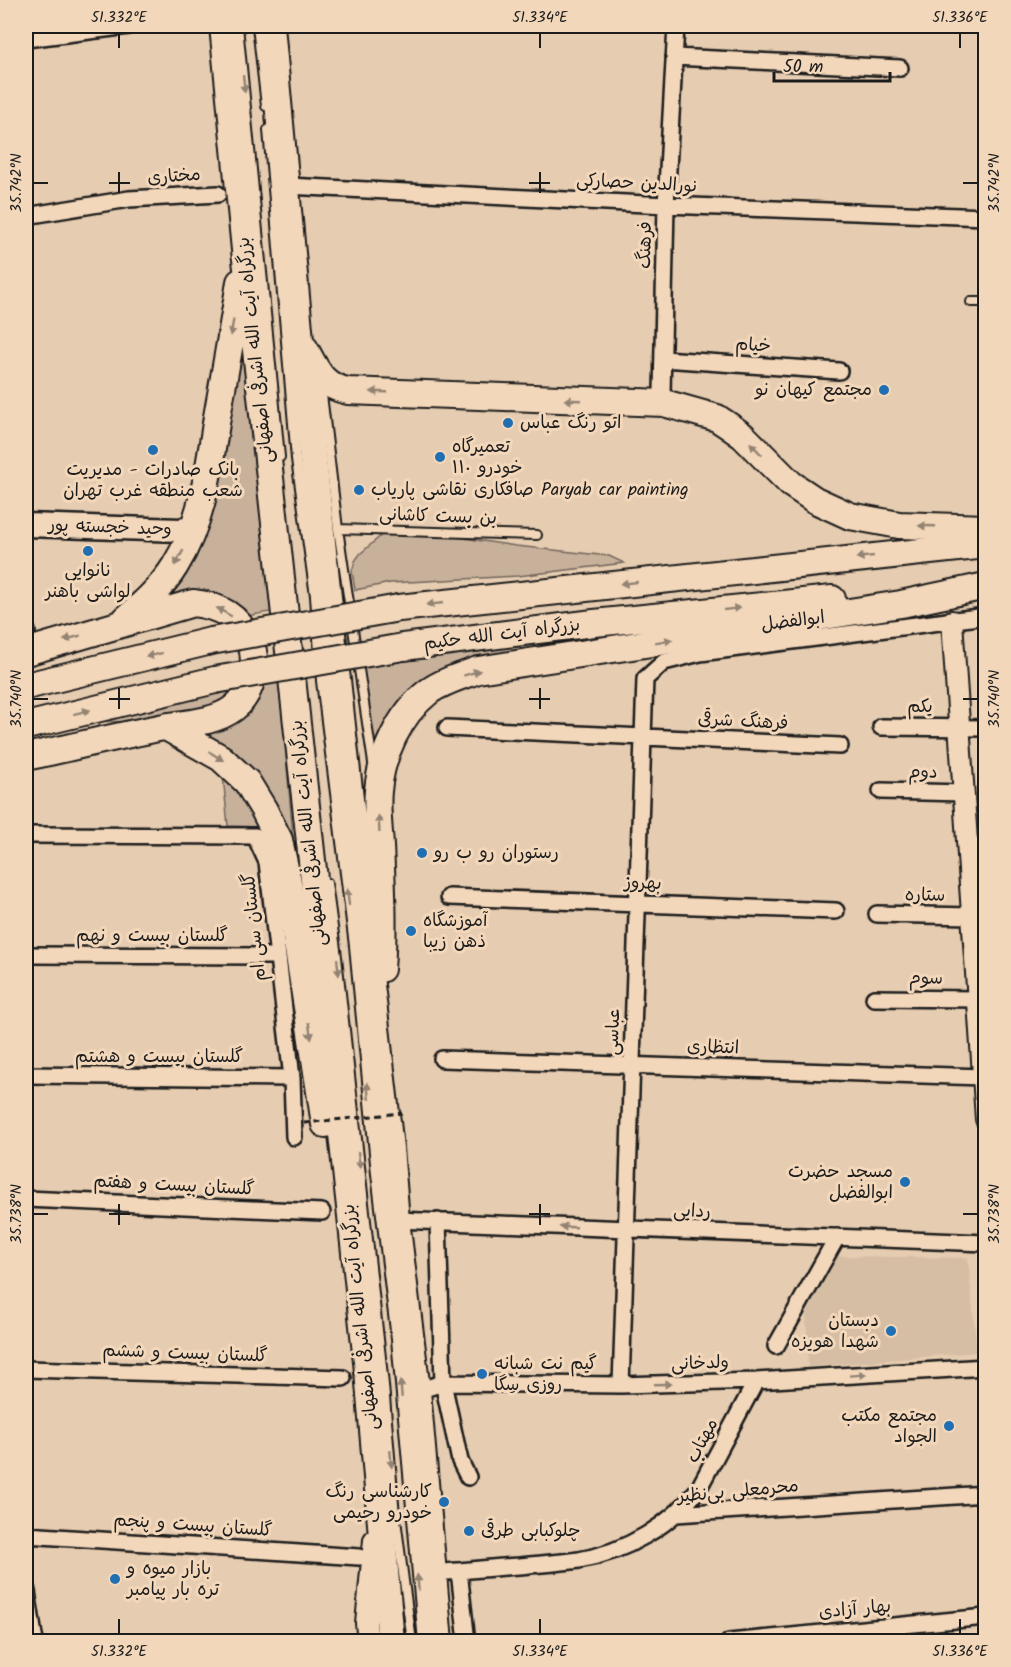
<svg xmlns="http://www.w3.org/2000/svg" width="1011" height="1667" viewBox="0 0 1011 1667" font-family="Kalam,'Playpen Sans Arabic',sans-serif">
<rect width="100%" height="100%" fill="#e6ccb0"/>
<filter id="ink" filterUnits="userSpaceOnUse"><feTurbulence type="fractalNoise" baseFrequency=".0167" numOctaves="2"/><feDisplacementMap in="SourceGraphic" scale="12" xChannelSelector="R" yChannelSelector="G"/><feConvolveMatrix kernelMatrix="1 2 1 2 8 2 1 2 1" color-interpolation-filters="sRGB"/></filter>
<g filter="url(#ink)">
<!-- built -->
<path fill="#d6bea4" d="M837 1256 968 1258 977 1352 808 1367 806 1310Z"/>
<!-- green -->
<path fill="#c8b19b" stroke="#72665c" stroke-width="1.5" d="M241 311 251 439 276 611 246 616C230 599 210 587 185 592 177 593 170 597 161 597L183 567Z
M410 530 516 546 609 556 624 563 518 576 390 583 355 590 352 571 355 561 360 554 384 533Z
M818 610 464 669 376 759 363 666Z
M280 683 294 849 284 831 185 730 259 684Z
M242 686 222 708 135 722 84 721Z
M222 766 267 827 228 826Z"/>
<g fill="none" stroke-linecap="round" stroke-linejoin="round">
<defs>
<path id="service" d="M238 26 280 457
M257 26 266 106
M268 130 296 459 315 596 321 681 354 946 376 1174 396 1339 423 1642
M971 302H986
M321 386 338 529 373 763
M338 529 537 535
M327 883 337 957 384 1385 394 1504 412 1642"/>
<path id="minor" d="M26 39 129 26
M674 57 900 68
M287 186 666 205 986 217
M26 216 129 199 218 194
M663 359 839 371
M662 393 666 205 676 26
M26 631H27
M881 727 986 728
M447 728 840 746
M881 791 964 793
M26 835 255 836 267 862 292 1078 294 1137
M967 846 986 847
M449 897 836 911
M877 914 972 916
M26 955 278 956
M874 998 977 999
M442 1059 983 1077
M26 1075 292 1078
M26 1199 322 1212
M396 1220 986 1243
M438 1221 443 1383 460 1461 468 1477
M776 1346 837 1237
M26 1369 343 1378
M621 1385 645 679 664 662 700 653 986 616
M417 1391 443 1383 621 1385 756 1381 986 1367
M676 1514 986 1494
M26 1535 359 1557
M459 1571 467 1642
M432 1573C461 1571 490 1568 519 1566 539 1564 559 1563 579 1560 625 1552 671 1526 699 1488L756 1381
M26 1585 35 1642
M729 1642 986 1617"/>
<path id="tertiary" d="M952 621 986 1119
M368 1642 366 1623 374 1540"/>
<path id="secondary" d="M26 525 181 530 194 525"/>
<path id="trunk" d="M223 26 245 250 368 1371 391 1642
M271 26 300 340 359 882 390 1148 396 1220 417 1391 439 1642
M305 349C317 371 322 386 348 391L664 403 717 418 729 426 743 436 791 484 815 500 850 516 899 525 986 528
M399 608 986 545
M126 619C145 602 162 587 175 566 203 521 209 468 217 417 225 372 233 327 240 282
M403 647 594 623 832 599
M26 652 193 603C220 606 238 616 250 642 259 662 252 694 234 708 214 723 187 723 164 727 118 736 72 747 26 757
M26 686 211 641
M26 726 215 680
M166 727 221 758 247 782 264 810 279 840 287 877 325 1124
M381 969C384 928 382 887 380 846 379 828 376 809 378 791 381 755 399 715 428 692 443 681 462 676 478 670L901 604 986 586"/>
</defs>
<!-- service casing -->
<use href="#service" stroke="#1c1c1c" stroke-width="12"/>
<!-- minor casing -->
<use href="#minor" stroke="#1c1c1c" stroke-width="20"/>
<!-- tertiary casing -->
<use href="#tertiary" stroke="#1c1c1c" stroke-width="24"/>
<!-- secondary casing -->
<use href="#secondary" stroke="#1c1c1c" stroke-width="27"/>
<!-- trunk casing -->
<use href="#trunk" stroke="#1c1c1c" stroke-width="30"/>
<!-- service -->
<use href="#service" stroke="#f3d7ba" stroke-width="8"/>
<!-- minor -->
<use href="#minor" stroke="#f3d7ba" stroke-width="15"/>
<!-- tertiary -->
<use href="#tertiary" stroke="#f3d7ba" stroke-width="20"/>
<!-- secondary -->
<use href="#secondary" stroke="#f3d7ba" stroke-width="22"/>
<!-- trunk -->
<use href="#trunk" stroke="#f3d7ba" stroke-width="26"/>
<defs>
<path id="trunk-bridge" d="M211 641 399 608
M215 680 403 647"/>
</defs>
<!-- trunk-bridge casing -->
<use href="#trunk-bridge" stroke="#1c1c1c" stroke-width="30" stroke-linecap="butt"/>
<!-- path-bridge -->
<path stroke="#1c1c1c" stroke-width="3" stroke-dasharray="6 4.5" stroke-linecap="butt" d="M304 1123 402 1113"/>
<!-- trunk-bridge -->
<use href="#trunk-bridge" stroke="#f3d7ba" stroke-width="26"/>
</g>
<!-- one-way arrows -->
<defs><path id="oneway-solid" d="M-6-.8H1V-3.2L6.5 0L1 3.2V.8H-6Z" transform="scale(1.5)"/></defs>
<g fill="#928373">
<use href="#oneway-solid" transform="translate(244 84) rotate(84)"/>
<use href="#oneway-solid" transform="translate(232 328) rotate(100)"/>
<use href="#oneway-solid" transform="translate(379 392) rotate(-178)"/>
<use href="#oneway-solid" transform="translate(573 400) rotate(-178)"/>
<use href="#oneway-solid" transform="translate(756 449) rotate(-134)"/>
<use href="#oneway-solid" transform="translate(927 526) rotate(-178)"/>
<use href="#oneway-solid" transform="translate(865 557) rotate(174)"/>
<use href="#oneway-solid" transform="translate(179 558) rotate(119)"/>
<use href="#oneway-solid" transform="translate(629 583) rotate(174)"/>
<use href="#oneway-solid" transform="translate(435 604) rotate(174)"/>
<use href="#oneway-solid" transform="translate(732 609) rotate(-6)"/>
<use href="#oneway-solid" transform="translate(224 612) rotate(-150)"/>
<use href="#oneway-solid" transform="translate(72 638) rotate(164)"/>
<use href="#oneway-solid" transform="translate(664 641) rotate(-9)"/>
<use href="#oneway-solid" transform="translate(154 655) rotate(166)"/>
<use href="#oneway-solid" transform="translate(472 673) rotate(-17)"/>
<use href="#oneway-solid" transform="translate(82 712) rotate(-14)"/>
<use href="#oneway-solid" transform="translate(216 756) rotate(32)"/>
<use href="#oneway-solid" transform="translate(379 824) rotate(-93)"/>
<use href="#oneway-solid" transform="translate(348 897) rotate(-97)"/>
<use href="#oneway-solid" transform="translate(338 967) rotate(84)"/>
<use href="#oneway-solid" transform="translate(310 1031) rotate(81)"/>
<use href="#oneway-solid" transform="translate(368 1091) rotate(-96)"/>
<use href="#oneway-solid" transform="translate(359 1160) rotate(83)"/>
<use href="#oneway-solid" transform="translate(568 1227) rotate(-178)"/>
<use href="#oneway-solid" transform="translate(858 1375) rotate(-4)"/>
<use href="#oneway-solid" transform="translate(663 1384) rotate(-2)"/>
<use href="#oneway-solid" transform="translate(401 1389) rotate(-95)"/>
<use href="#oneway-solid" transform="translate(391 1459) rotate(85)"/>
<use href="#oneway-solid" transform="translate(418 1583) rotate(-95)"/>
</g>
</g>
<!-- ticks -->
<path fill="none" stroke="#1c1c1c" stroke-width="2" d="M119 33V48M540 33V48M960 33V48M119 172V193M540 172V193M33 183H48M109 183H130M529 183H550M963 183H978M119 688V709M540 688V709M33 699H48M109 699H130M529 699H550M963 699H978M119 1204V1225M540 1204V1225M33 1214H48M109 1214H130M529 1214H550M963 1214H978M119 1619V1634M540 1619V1634M960 1619V1634"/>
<!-- markers -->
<g fill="#1f6fb2" stroke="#f3d7ba" stroke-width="2">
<circle cx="884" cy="390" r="6"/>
<circle cx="508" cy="423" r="6"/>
<circle cx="153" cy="450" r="6"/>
<circle cx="440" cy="457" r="6"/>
<circle cx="359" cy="490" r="6"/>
<circle cx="88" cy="551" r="6"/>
<circle cx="422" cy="853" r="6"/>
<circle cx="411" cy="931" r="6"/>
<circle cx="905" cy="1182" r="6"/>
<circle cx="891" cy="1331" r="6"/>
<circle cx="482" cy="1374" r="6"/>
<circle cx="949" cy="1426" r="6"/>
<circle cx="444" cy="1502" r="6"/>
<circle cx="469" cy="1531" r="6"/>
<circle cx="115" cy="1579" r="6"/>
</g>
<g text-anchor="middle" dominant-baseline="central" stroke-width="6" stroke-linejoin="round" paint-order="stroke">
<!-- street labels -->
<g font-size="18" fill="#1c1c1c" stroke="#f3d7ba">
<text transform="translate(174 177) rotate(-4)">مختاری</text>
<text transform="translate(637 184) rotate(3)">نورالدین حصارکی</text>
<text transform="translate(646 245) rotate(-89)">فرهنگ</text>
<text transform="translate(753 346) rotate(4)">خیام</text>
<text transform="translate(256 350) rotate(-96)">بزرگراه آیت الله اشرفی اصفهانی</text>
<text transform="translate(438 517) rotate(2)">بن بست کاشانی</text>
<text transform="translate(110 528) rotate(2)">وحید خجسته پور</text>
<text transform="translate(793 622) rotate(-7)">ابوالفضل</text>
<text transform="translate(502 635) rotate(-7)">بزرگراه آیت الله حکیم</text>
<text x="920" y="707">یکم</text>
<text transform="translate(743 722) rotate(3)">فرهنگ شرقی</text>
<text transform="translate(923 773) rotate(1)">دوم</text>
<text transform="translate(309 833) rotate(-96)">بزرگراه آیت الله اشرفی اصفهانی</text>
<text transform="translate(643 884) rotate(2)">بهروز</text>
<text transform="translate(925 896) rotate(1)">ستاره</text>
<text transform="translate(255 927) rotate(-96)">گلستان سی ام</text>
<text x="152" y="936">گلستان بیست و نهم</text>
<text transform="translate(926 979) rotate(1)">سوم</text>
<text transform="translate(614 1032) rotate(-88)">عباسی</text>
<text transform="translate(713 1048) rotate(2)">انتظاری</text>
<text x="159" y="1057">گلستان بیست و هشتم</text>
<text transform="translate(174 1186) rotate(3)">گلستان بیست و هفتم</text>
<text transform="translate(692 1212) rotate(2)">ردایی</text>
<text transform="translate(361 1317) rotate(-96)">بزرگراه آیت الله اشرفی اصفهانی</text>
<text transform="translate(185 1354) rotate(2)">گلستان بیست و ششم</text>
<text transform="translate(700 1364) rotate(-2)">ولدخانی</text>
<text transform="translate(703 1441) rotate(-62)">مهتاب</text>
<text transform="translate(738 1492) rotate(-5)">محرمعلی بی‌نظیر</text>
<text transform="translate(193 1526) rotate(4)">گلستان بیست و پنجم</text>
<text transform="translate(855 1610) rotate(-5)">بهار آزادی</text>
</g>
<!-- poi labels -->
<g font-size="18" fill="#1c1c1c" stroke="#f3d7ba" text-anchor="start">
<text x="872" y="390" text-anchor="end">مجتمع کیهان نو</text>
<text x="520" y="423">اتو رنگ عباس</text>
<text x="452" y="447">تعمیرگاه<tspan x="452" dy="21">خودرو ۱۱۰</tspan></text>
<text x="153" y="470" text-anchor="middle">بانک صادرات - مدیریت<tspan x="153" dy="21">شعب منطقه غرب تهران</tspan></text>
<text x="371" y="490">صافکاری نقاشی پاریاب Paryab car painting</text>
<text x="88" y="571" text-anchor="middle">نانوایی<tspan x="88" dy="21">لواشی باهنر</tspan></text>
<text x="434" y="853">رستوران رو ب رو</text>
<text x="423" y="921">آموزشگاه<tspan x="423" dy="21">ذهن زیبا</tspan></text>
<text x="893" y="1172" text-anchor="end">مسجد حضرت<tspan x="893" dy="21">ابوالفضل</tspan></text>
<text x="879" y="1321" text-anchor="end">دبستان<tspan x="879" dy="21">شهدا هویزه</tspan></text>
<text x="494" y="1364">گیم نت شبانه<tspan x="494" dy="21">روزی سِگا</tspan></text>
<text x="937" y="1416" text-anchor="end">مجتمع مکتب<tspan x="937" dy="21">الجواد</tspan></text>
<text x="432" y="1492" text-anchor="end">کارشناسی رنگ<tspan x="432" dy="21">خودرو رحیمی</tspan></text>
<text x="481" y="1531">چلوکبابی طرقی</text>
<text x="127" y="1569">بازار میوه و<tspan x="127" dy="21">تره بار پیامبر</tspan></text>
</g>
</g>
<!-- margin -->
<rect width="1011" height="1667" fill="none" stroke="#f3d7ba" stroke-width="66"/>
<!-- scale -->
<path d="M774 72v9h116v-9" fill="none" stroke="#1c1c1c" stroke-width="3"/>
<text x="783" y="72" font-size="18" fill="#1c1c1c" stroke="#f3d7ba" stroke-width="4.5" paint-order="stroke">50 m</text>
<rect x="33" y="33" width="945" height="1601" fill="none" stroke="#1c1c1c" stroke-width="2"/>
<g font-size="15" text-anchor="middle" fill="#1c1c1c">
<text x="119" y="22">51.332°E</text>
<text x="540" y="22">51.334°E</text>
<text x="960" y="22">51.336°E</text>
<text transform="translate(16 183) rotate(-90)" y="5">35.742°N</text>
<text transform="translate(994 183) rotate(-90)" y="5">35.742°N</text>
<text transform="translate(16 699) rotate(-90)" y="5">35.740°N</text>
<text transform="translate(994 699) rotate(-90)" y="5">35.740°N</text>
<text transform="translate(16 1214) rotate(-90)" y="5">35.738°N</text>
<text transform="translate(994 1214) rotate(-90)" y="5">35.738°N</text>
<text x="119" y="1656">51.332°E</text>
<text x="540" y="1656">51.334°E</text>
<text x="960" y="1656">51.336°E</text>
</g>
</svg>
